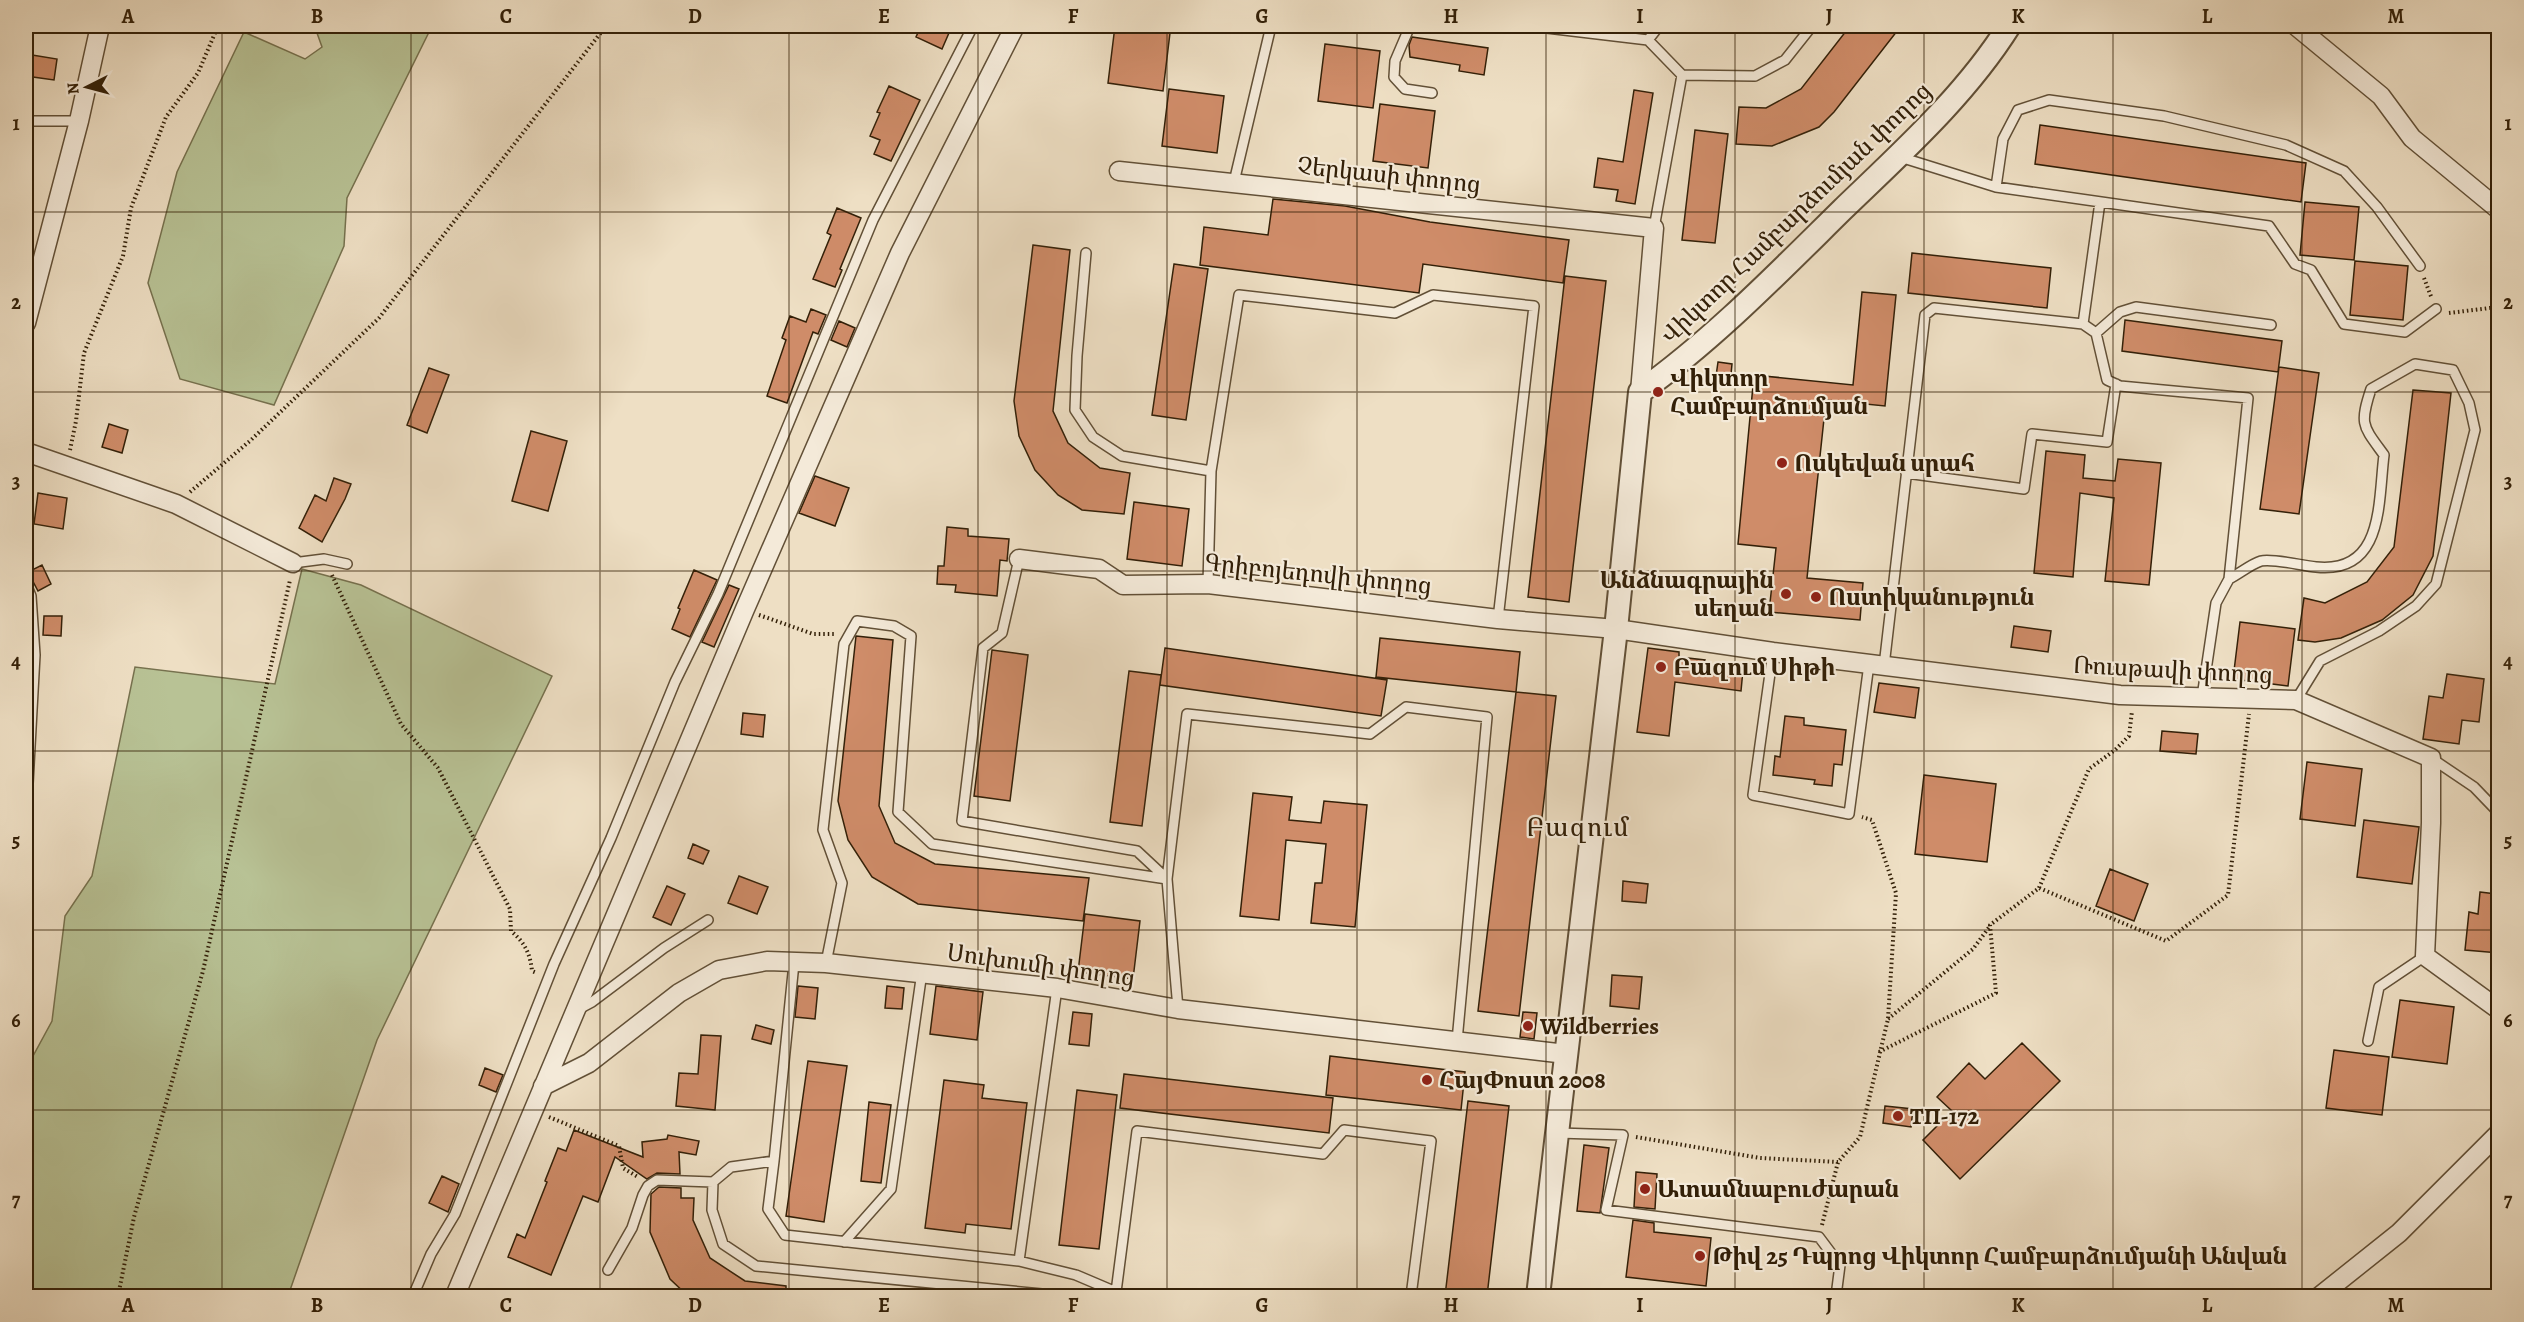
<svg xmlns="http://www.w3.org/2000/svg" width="2524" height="1322" viewBox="0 0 2524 1322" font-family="Alegreya,'Noto Serif Armenian',serif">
<rect width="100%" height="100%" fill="#eedfc4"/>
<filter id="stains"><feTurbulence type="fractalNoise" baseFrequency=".00333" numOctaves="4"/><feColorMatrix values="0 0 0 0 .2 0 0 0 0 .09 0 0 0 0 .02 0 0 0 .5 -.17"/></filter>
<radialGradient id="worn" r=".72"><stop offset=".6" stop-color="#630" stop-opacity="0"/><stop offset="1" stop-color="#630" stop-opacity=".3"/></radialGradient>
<!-- green -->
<path fill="#b8c295" stroke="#76714e" stroke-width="1.5" d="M306 26H432L347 198 344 246 274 405 180 379 148 283 177 172 244 32 305 59 322 47 317 33Z
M302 569 361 585 552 676 377 1040 288 1296H26V1069L52 1021 65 916 92 876 135 667 275 684Z"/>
<!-- building -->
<path fill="#cf8c69" stroke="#332008" stroke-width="1.5" d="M921 26H952L942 49 916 37Z
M1115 26 1170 33 1163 91 1108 83Z
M1850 26H1901L1834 112 1819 127 1772 146 1736 144 1739 107 1766 108 1801 89Z
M1412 37 1488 48 1484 75 1459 71 1460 65 1410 57 1409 45Z
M1325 44 1380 51 1373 108 1318 101Z
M26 54 57 59 54 80 26 76Z
M889 86 920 100 891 161 874 154 880 140 870 136 880 113 877 112Z
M1169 89 1224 96 1217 153 1162 146Z
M1634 90 1653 93 1635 204 1616 201 1618 190 1594 187 1598 158 1623 162Z
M1380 104 1435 111 1428 168 1373 161Z
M2040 125 2306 163 2301 202 2035 164Z
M1695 130 1728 134 1715 243 1682 240Z
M1273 199 1345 206 1430 222 1569 240 1563 283 1423 264 1419 293 1200 265 1204 227 1268 235Z
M2305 202 2359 207 2354 260 2300 255Z
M837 208 861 218 840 269 842 270 835 287 813 279 831 235 827 233Z
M1033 245 1070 250 1053 411 1068 443 1100 468 1130 473 1124 514 1082 510 1058 495 1035 470 1019 436 1014 401Z
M1912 253 2051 268 2047 308 1908 293Z
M2355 261 2408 266 2403 320 2350 315Z
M1174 264 1208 269 1186 420 1152 415Z
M1565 276 1606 281 1569 602 1528 597Z
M1862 292 1896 295 1885 406 1826 400 1807 578 1863 583 1860 620 1769 612 1776 548 1738 544 1754 375 1853 385Z
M811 309 826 315 818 334 813 332 787 403 767 396 786 340 782 338 790 316 806 322Z
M2125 320 2282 341 2278 372 2122 351Z
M839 321 855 328 847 347 831 340Z
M1718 362 1732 364 1730 385 1715 383Z
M2279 367 2319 373 2299 514 2260 509Z
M429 368 449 375 427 433 407 425Z
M2413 390 2451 393 2433 556 2413 595 2382 620 2341 638 2315 642 2298 640 2304 598 2325 603 2367 582 2394 547Z
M109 424 128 430 122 453 102 447Z
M531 431 567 441 548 511 512 501Z
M2046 451 2085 455 2083 478 2115 481 2118 459 2161 463 2149 585 2105 581 2114 498 2080 493 2073 577 2034 573Z
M815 476 849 488 835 526 799 513Z
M334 478 351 484 345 499 322 542 299 528 315 495 326 501Z
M38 493 67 498 63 529 34 524Z
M1134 502 1189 509 1182 566 1127 559Z
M947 527 968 529V536L1009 539 1007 561 1000 560 997 596 955 592 956 585 937 584 938 566H944Z
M42 565 51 584 38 591 28 572Z
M694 570 717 580 690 637 672 629 680 609 678 608Z
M729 585 739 589 714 647 702 642Z
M44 616H62L61 636 43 635Z
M2240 622 2295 629 2288 686 2233 679Z
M2014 626 2051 631 2048 652 2011 647Z
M856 636 893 640 879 806 895 843 935 864 1089 878 1083 921 918 904 872 877 848 840 838 801Z
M1380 638 1520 652 1516 692 1376 677Z
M1165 648 1387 680 1381 716 1160 685Z
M1648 648 1679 652V657L1705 660 1704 665 1743 670 1741 691 1675 682 1669 736 1637 732Z
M992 650 1028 655 1010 801 974 796Z
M1129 671 1161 675 1142 826 1110 822Z
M2447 674 2484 679 2479 722 2462 720 2459 744 2423 739 2429 696 2443 698Z
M1879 683 1919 688 1915 718 1874 712Z
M1516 692 1556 696 1519 1016 1478 1011Z
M743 713 765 715 763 737 741 734Z
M1785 716 1804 718V725L1846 730 1842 765 1834 764 1832 786 1814 784 1815 780 1773 775 1775 756 1780 757Z
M2162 731 2198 734 2196 754 2160 751Z
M2307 762 2362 769 2355 826 2300 819Z
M1924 775 1996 784 1987 862 1915 854Z
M1253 793 1292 797 1289 820 1321 823 1324 801 1367 805 1355 927 1311 923 1315 883H1322L1326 844 1286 840 1279 920 1240 916Z
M2364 820 2419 827 2412 884 2357 877Z
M693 844 709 851 703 864 688 858Z
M2110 869 2148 884 2134 921 2096 906Z
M739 876 768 887 757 914 728 903Z
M1623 881 1648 884 1646 903 1622 901Z
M667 886 685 894 671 925 653 917Z
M2480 892 2496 894V899H2499V953L2465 950 2469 912 2478 914Z
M1085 914 1140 921 1133 979 1078 972Z
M1612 975 1642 977 1639 1009 1610 1006Z
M798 986 818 988 815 1019 795 1017Z
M887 986 904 988 902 1009 885 1008Z
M936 986 983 992 977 1040 930 1034Z
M2400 1000 2454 1007 2447 1064 2392 1057Z
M1073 1012 1092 1014 1089 1046 1069 1044Z
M1523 1012 1537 1013 1534 1039 1520 1037Z
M756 1025 774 1030 771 1044 752 1039Z
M701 1035 721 1036 715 1110 676 1106 679 1073 698 1074Z
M2022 1043 2060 1081 1960 1179 1923 1140 1952 1111 1937 1097 1969 1063 1985 1079Z
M2334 1050 2389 1057 2382 1115 2326 1108Z
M1330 1056 1465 1072 1461 1110 1326 1095Z
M808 1061 847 1066 824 1222 786 1216Z
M485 1068 503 1075 496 1092 479 1085Z
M1124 1074 1333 1098 1329 1133 1120 1108Z
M944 1080 984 1085 982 1098 1027 1103 1011 1229 966 1224 965 1233 925 1228Z
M1077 1090 1117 1095 1099 1249 1059 1245Z
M1468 1101 1509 1106 1487 1296H1445Z
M869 1102 891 1105 881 1183 861 1181Z
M1885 1106 1913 1109 1911 1127 1883 1123Z
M574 1130 643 1157 642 1142 667 1139 668 1135 699 1141 696 1155 679 1152 680 1174 657 1173 647 1179 615 1157 598 1202 583 1196 551 1275 508 1257 517 1234 525 1238 547 1182 545 1181 558 1148 566 1151Z
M1584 1145 1609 1148 1600 1213 1577 1211Z
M1636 1172 1657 1174 1655 1209 1634 1207Z
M442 1176 459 1184 448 1212 429 1203Z
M659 1187 681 1188V1198H694L693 1220 710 1258 745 1281 786 1286V1296H688L670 1279 650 1232 651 1194Z
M1633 1220 1654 1223V1232L1711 1238 1706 1286 1626 1277Z"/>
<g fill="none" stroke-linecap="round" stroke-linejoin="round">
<defs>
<path id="service" d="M1410 26 1395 61 1394 77 1405 89 1432 93
M1530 26 1648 40 1682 75 1654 228
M1648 40 1659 26
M1682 75 1755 76 1785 60 1812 26
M26 121H79
M1900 157 1996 187 2269 226 2295 264 2311 270 2344 324 2405 332 2436 309
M1234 182 1271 26
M1996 187 2003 139 2018 110 2049 100 2164 116 2286 145 2344 171 2377 207 2420 266
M1086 253 1077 356 1075 410 1093 437 1122 456 1211 471
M2083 324 2100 202
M2096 333 2120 312 2136 307 2271 325
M1906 473 2024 489 2032 434 2107 442 2116 384
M1019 559 1002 633 983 648 962 821 1137 851 1167 879
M293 563 324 559 347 564
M2229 579C2239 574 2251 564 2261 561 2273 558 2303 566 2316 567 2384 574 2378 503 2384 455 2363 426 2359 425 2371 389L2415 364 2453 370 2469 403 2475 430 2436 584 2416 606 2379 631 2320 661 2296 700
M26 584 31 596 35 655 26 820
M1208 584 1211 471 1239 295 1395 313 1433 295 1534 306 1498 619
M1773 652 1753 795 1849 814 1869 664
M1884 666 1925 315 1934 308 2083 324 2096 333 2107 380 2120 386 2248 398 2229 579 2216 603 2202 697
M2431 758 2474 787 2498 812
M794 963 774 1161 731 1167 713 1182 712 1210 723 1244 756 1266 1063 1296
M826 963 842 883 823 830 844 644 857 621 894 626 911 636 898 812 932 844 1167 879
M1178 1009 1167 879 1187 714 1370 734 1406 707 1487 717 1457 1041
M577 1010 592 1002 664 948 708 920
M2368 1041 2379 987 2425 956
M1558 1133 1623 1135 1606 1210 1819 1237 1840 1265 1836 1296
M774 1161 768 1209 785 1235 1019 1261 1076 1275 1116 1292 1137 1131 1323 1154 1344 1130 1431 1141 1411 1296
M844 1242 891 1189 922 972
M1019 1261 1057 988
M608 1270 632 1228 643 1195 648 1186 657 1180 713 1182
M413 1296 431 1254 455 1214 554 964 611 838 675 682 718 594 873 220 973 26
M1081 1296 1115 1292"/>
<path id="minor" d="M2296 26 2381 96 2412 138 2498 209
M1119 171 1654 228 1640 392
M26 323 79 121 100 26
M26 452 176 504 293 563
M1019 559 1099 569 1123 585 1208 584 1498 619 1616 629 1773 652 2120 695 2296 700 2431 758V823L2425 956 2498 1009
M543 1086 589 1063 679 993 719 970 767 961 826 963 1057 988 1178 1009 1566 1054
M455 1296 745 609 900 253 1015 26
M2320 1296 2399 1233 2498 1134"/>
<path id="tertiary" d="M1538 1296 1616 629 1640 392C1714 339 1777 274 1842 210 1901 153 1965 96 2009 26"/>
</defs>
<!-- service casing -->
<use href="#service" stroke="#625037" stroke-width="12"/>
<!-- minor casing -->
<use href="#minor" stroke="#625037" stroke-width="21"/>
<!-- tertiary casing -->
<use href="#tertiary" stroke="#625037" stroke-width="26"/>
<!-- path -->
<path stroke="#332008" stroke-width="4" stroke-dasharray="1.5 3" stroke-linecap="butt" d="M2424 278 2432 299
M2449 313 2498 307
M70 450 76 421 84 353 123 256 131 208 166 117 198 73 218 26
M190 492 251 440 379 318 606 26
M332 575 401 724 438 768 510 909 511 931C525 943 530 953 532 971L537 973
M759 615 813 634H835
M2039 888 2089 769 2115 750 2129 736 2132 711
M1888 1019 1973 949 1990 926
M1879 1052 1996 993 1990 925 2039 888 2166 941 2228 895 2249 714
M549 1117 619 1146 623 1168 638 1177
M1636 1137 1760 1158 1838 1162
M1822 1225 1838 1162 1860 1137 1888 1019 1896 893 1872 820 1862 817
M118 1296 134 1217 203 971 290 580"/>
<!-- service -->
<use href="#service" stroke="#f4ead9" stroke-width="9"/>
<!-- minor -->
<use href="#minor" stroke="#f4ead9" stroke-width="18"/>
<!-- tertiary -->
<use href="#tertiary" stroke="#f4ead9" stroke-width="22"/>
</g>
<!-- grid -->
<path fill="none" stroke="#332008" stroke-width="1.5" stroke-opacity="0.55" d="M222 26V1296M411 26V1296M600 26V1296M789 26V1296M978 26V1296M1167 26V1296M1357 26V1296M1546 26V1296M1735 26V1296M1924 26V1296M2113 26V1296M2302 26V1296M26 212H2498M26 392H2498M26 571H2498M26 751H2498M26 930H2498M26 1110H2498"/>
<!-- markers -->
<g fill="#8f2418" stroke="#f4ead9" stroke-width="2">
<circle cx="1658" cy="392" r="6"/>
<circle cx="1782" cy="463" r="6"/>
<circle cx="1786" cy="594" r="6"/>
<circle cx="1816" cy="597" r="6"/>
<circle cx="1661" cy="667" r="6"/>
<circle cx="1528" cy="1026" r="6"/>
<circle cx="1427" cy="1080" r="6"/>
<circle cx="1898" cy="1116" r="6"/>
<circle cx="1645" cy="1189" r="6"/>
<circle cx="1700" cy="1256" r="6"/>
</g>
<g text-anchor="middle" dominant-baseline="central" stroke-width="4.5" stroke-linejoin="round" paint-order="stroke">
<!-- street labels -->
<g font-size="24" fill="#332008" stroke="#f4ead9">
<text transform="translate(1389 175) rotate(6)">Չերկասի փողոց</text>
<text transform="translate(1796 213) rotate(-44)">Վիկտոր Համբարձումյան փողոց</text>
<text transform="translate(1318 574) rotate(6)">Գրիբոյեդովի փողոց</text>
<text transform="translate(2173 670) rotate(3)">Ռուսթավի փողոց</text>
<text transform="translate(1041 965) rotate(8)">Սուխումի փողոց</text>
</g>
<!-- poi labels -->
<g font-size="24" font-weight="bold" fill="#332008" stroke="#f4ead9" text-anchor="start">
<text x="1670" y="378">Վիկտոր<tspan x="1670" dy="28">Համբարձումյան</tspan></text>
<text x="1794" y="463">Ոսկեվան սրահ</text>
<text x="1774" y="580" text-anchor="end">Անձնագրային<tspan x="1774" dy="28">սեղան</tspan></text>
<text x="1828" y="597">Ոստիկանություն</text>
<text x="1673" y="667">Բազում Սիթի</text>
<text x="1540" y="1026">Wildberries</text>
<text x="1439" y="1080">ՀայՓոստ 2008</text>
<text x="1910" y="1116">ТП-172</text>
<text x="1657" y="1189">Ատամնաբուժարան</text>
<text x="1712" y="1256">Թիվ 25 Դպրոց Վիկտոր Համբարձումյանի Անվան</text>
</g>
<!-- neighbourhood labels -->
<g font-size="26" letter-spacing="1.5" fill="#332008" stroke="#f4ead9">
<text x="1578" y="827">Բազում</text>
</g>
</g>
<!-- margin -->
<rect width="2524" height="1322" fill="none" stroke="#eedfc4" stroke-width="66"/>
<!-- north arrow -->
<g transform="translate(87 87) rotate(264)" stroke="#f4ead9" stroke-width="4.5" paint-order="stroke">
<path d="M0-4.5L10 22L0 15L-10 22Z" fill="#332008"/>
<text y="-9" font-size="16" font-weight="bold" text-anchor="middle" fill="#332008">N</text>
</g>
<rect x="33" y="33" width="2458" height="1256" fill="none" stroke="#332008" stroke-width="2"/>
<g font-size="20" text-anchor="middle" font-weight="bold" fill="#332008">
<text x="128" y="23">A</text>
<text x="317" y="23">B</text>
<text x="506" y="23">C</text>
<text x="695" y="23">D</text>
<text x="884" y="23">E</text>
<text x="1073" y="23">F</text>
<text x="1262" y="23">G</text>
<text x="1451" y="23">H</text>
<text x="1640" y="23">I</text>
<text x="1829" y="23">J</text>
<text x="2018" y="23">K</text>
<text x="2207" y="23">L</text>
<text x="2396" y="23">M</text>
<text x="16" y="130">1</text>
<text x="2508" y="130">1</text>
<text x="16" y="309">2</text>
<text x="2508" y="309">2</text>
<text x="16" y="488">3</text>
<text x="2508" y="488">3</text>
<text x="16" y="668">4</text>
<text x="2508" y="668">4</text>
<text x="16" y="847">5</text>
<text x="2508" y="847">5</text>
<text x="16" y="1027">6</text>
<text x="2508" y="1027">6</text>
<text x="16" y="1206">7</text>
<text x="2508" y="1206">7</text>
<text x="128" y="1312">A</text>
<text x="317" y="1312">B</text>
<text x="506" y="1312">C</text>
<text x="695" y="1312">D</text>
<text x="884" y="1312">E</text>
<text x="1073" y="1312">F</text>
<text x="1262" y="1312">G</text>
<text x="1451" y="1312">H</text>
<text x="1640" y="1312">I</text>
<text x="1829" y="1312">J</text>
<text x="2018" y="1312">K</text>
<text x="2207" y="1312">L</text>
<text x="2396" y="1312">M</text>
</g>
<rect width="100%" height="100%" filter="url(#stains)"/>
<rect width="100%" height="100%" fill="url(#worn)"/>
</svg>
